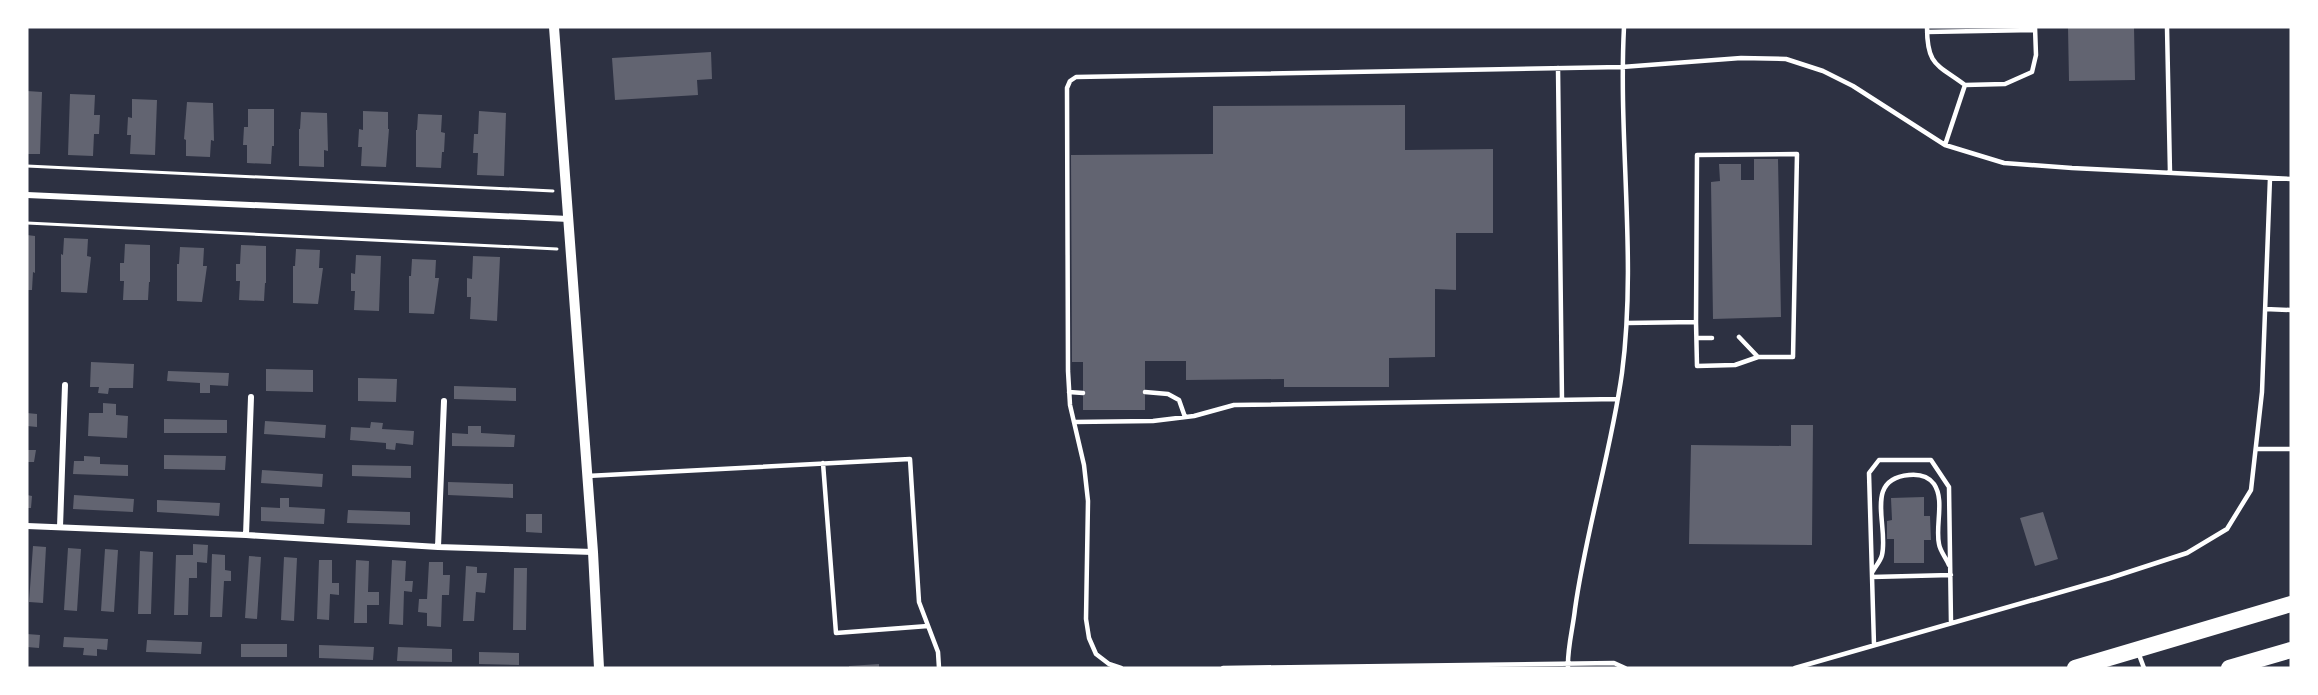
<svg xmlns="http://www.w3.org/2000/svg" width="2318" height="695" viewBox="0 0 2318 695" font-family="Ubuntu,sans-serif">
<rect width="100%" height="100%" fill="#2d3142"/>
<!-- building -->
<path fill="#626471" d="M2068 27H2134L2135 80 2069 81Z
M711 52 712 79 697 80 698 95 615 100 612 58Z
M27 91 42 92 40 154H27Z
M70 94 95 95 94 115H100L99 134H94L93 156 68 155Z
M132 99 157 100 155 155 130 154 131 135H127L128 117 132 118Z
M187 102 213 103 214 141 211 140 210 157 186 156V140L184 139Z
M1405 105V150L1493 149V233H1456V290L1435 289V357L1389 358V387H1284V379L1186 380V361H1145V410H1083V362H1072L1071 155 1213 154V106Z
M248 109H274V146H272L271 164 247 163V145H243L244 127H248Z
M363 111 388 112V129H389L386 167 361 166 362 147H358L359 129 363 130Z
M479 111 506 113 504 176 477 175 478 153H473L474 134H478Z
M301 112 327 113 328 151 324 150V167L299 166V129H300Z
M418 114 442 115 441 132 445 133 444 152H442L441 168 416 167V130H417Z
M1754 159H1778L1781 317 1713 319 1711 182 1720 181 1719 164H1741V180H1754Z
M27 235 35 236V273L33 272 32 290H27Z
M64 238 88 239 87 256 91 257 87 293 61 292V254L63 255Z
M125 244 150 245V282H149L148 300H123L124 281H120V263H124Z
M241 245 266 246V283H265L264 301 239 300 240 281H236V264H240Z
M180 247 204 248 203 266H207L202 302 177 301V264H179Z
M296 249 320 250 319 268H323L318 304 293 303V266H295Z
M356 255 381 256 379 311 354 310 355 291H351V273L355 274Z
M473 256 500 257 497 321 470 319 471 297H467V278L472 279Z
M412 259 436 260 435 278H439L434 314 409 313V276H411Z
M91 362 134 364 133 388H109L108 394 98 393 99 387H90Z
M266 369 313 370V392L266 391Z
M168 371 229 373 228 386 210 385V393H200V383L167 381Z
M358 378 397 379 396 402 358 401Z
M454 386 516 388V401L454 399Z
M103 403 116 404V415L128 416 127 438 88 436 89 413H103Z
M27 413 37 414V427L27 426Z
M164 419 227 420V433H164Z
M265 421 326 425 325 438 264 434Z
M371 422 383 423 382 429 414 431 413 445 396 443 395 450 386 449V443L350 440 351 427 370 428Z
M1791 425H1813L1812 545 1689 544 1691 445 1791 446Z
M468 426H481V433L515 435 514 447 452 446V433L468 434Z
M27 450H36L34 462H27Z
M164 455 226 456 225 470 164 469Z
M84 456 100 457V464L128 465V476L73 474 74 461H84Z
M352 465 411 466V478L352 476Z
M262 470 323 474 322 487 261 483Z
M448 482 513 484V498L448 495Z
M27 495 32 496 31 508H27Z
M74 495 134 499 133 512 73 509Z
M1924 497V516H1930L1931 540H1924V563H1894V539H1887V521L1892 520 1891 498Z
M280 498H289V507L325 509 324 524 261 521V507L280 508Z
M157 500 220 503 219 516 157 512Z
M348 510 410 512V525L347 523Z
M2043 512 2058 559 2035 566 2020 518Z
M526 514H542V533L526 532Z
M193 544 208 545 207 563 197 562V578H189L188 615H174L176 555H193Z
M33 546 46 547 43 603 29 602Z
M68 548 81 549 77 611 64 610Z
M105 549 118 550 114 612 101 611Z
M140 551 153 552 151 614H138Z
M212 554 225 555V570L231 571V581H224L222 617H210Z
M249 556 261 557 257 619 245 618Z
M284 557 297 558 294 621 281 620Z
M319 560H332V583H339V595L330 594 329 620 317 619Z
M356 560 369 561 368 592H379V605H367V623H354Z
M392 560 406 561 405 581H413L412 592 404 591 403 625 389 624Z
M429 562H443V575H450L449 595H442L441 627 427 626V613L418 612 419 599H427Z
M466 566 477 567V573H487L485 593 476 592 474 621H463Z
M514 568H527L526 630H513Z
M27 634 40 635 39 648 27 647Z
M64 637 108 639 107 650 97 649V656L83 655 84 648 63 647Z
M147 640 202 642 201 654 146 652Z
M241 644H287V657H241Z
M319 645 374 647 373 660 319 658Z
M398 647 452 649V662L397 661Z
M479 652 519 653V665L479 664Z
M879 664V668H849V666Z"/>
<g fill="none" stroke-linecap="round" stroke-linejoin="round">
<!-- path -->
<path stroke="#fff" stroke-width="3" d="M27 166 553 191
M27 223 557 249"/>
<!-- service -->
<path stroke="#fff" stroke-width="4.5" d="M1927 27C1927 66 1937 64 1965 85
M2167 27 2170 173
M1927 32 2035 30
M1558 68 1562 400
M1945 145 1965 85 2005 84 2032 72 2036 55 2035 27
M2265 309 2291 310
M1627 323 1696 322 1697 366 1735 365 1758 357H1793L1797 154 1697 155 1696 322
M1739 337 1758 357
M1697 338H1712
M1069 392 1083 393
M1145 392 1168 394 1179 400 1185 417
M1074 422 1153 421 1194 416 1234 405 1617 399
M2256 449H2291
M823 463 836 633 928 626
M587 476 910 459 919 602 938 652 939 668
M1873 571C1876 566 1881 560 1882 555 1889 526 1863 479 1909 475 1919 474 1928 476 1934 484 1945 500 1935 526 1939 544 1940 551 1946 558 1949 565
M1872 577 1951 575
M1874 645 1869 473 1879 460H1931L1949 487 1951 623
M2138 652 2144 668
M1121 668 1109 664 1096 654 1089 638 1086 619 1088 501 1084 465 1070 405 1068 371 1067 88 1070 81 1076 77 1622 67 1741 58 1786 59 1823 71 1853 86 1945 145 2004 163 2072 168 2291 179
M1223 668 1614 663 1625 668
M1568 668C1567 649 1573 628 1575 609 1586 530 1611 452 1622 373 1637 258 1618 142 1624 27
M1795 668 2110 578 2187 553 2227 529 2251 490 2262 392 2270 178"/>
<!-- minor -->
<path stroke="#fff" stroke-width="6" d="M27 195 569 219
M27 526 246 535 438 547 593 552
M60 527 65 385
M246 535 251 397
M438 547 444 401"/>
<!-- tertiary -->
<path stroke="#fff" stroke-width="10" d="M554 27 593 552 599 668"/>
<!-- trunk -->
<path stroke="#fff" stroke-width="16" d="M2075 668 2291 604
M2229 668 2291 650"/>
</g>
<!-- border -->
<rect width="2318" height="695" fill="none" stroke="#ffffff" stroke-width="57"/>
</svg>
